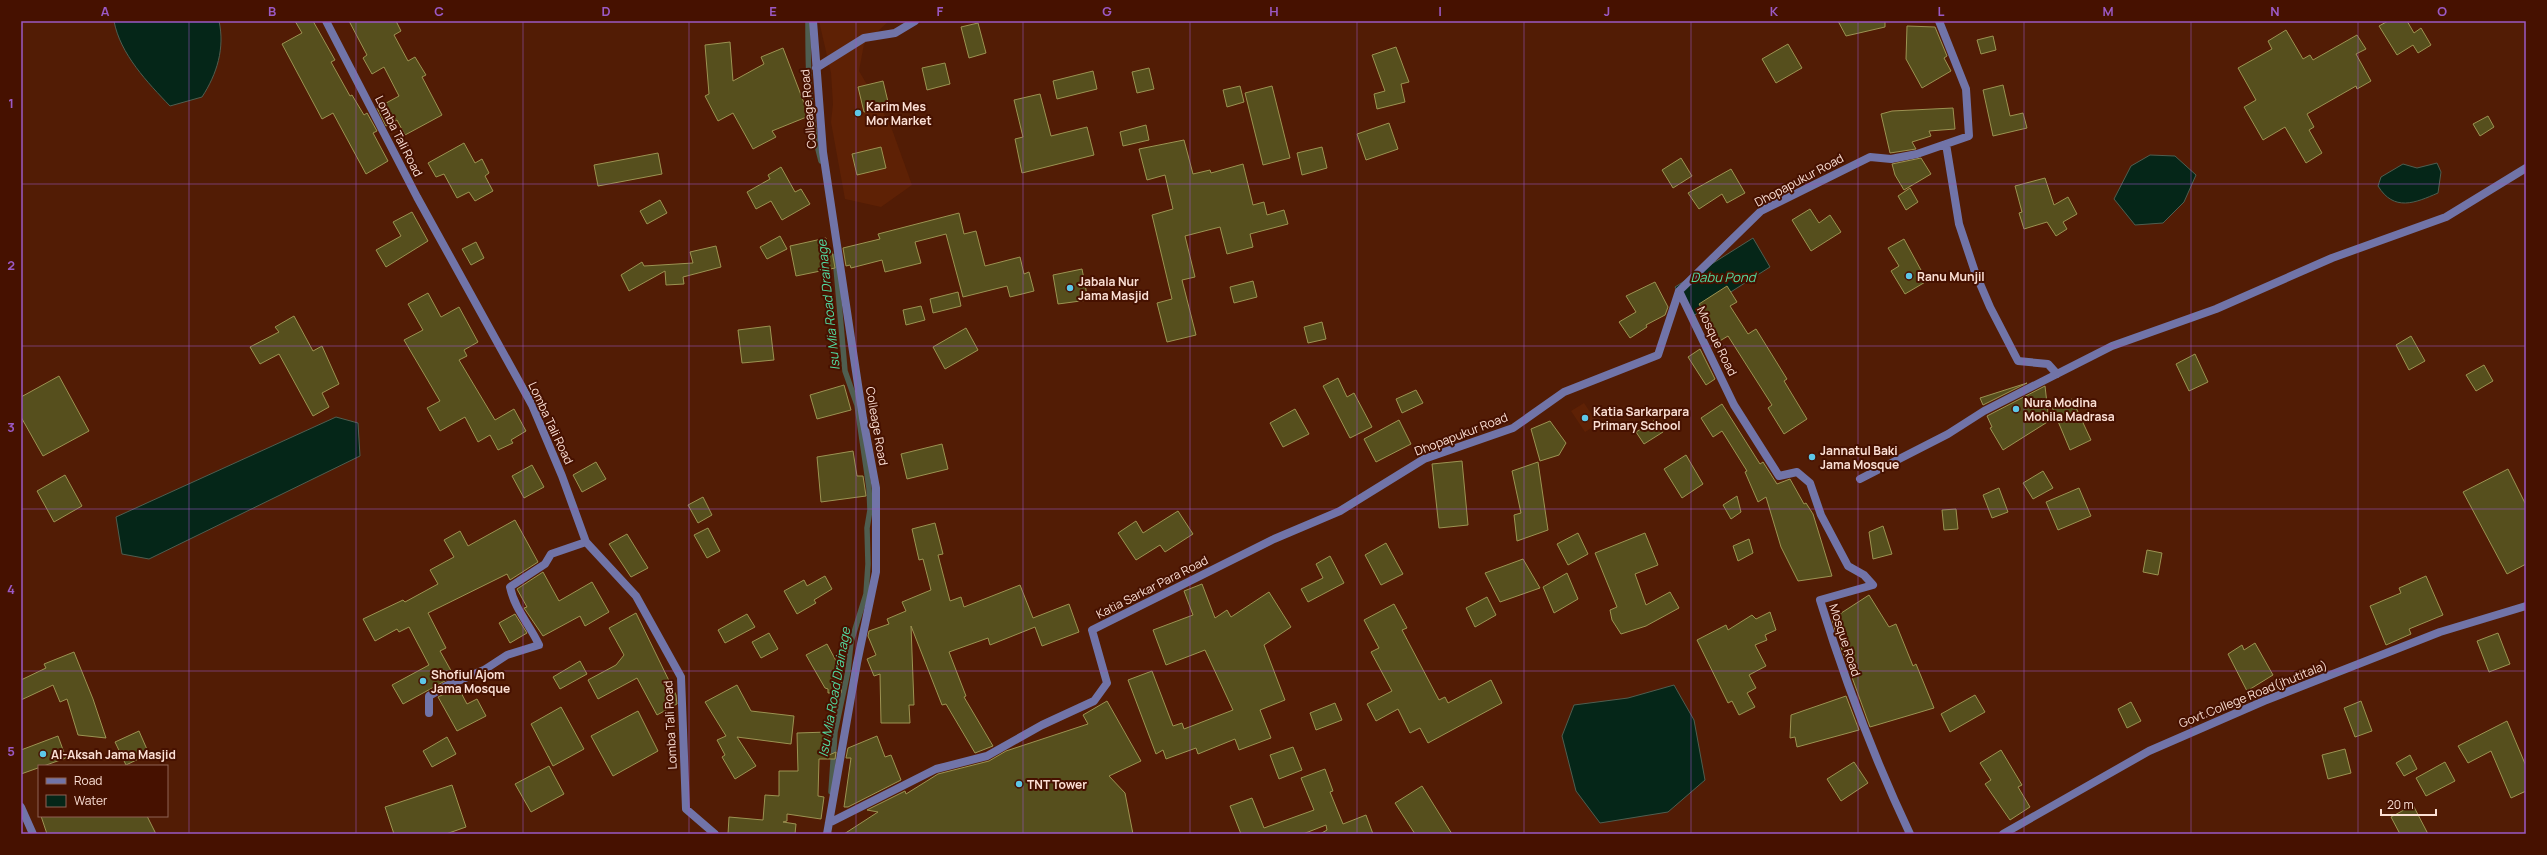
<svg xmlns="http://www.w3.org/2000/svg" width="2547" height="855" viewBox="0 0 2547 855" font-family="Manrope,sans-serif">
<rect width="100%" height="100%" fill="#521c05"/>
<!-- built -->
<path fill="#5e2105" d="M819 21H889L864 44 859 71 890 124 912 185 881 207 845 199 831 122 833 104 831 73Z
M1584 403 1598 424 1585 432 1571 411Z"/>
<!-- water -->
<path fill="#052618" stroke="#4f5e50" d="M114 21H219C225 48 217 74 202 97L170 106C148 83 120 54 114 21Z
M2150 155 2175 156 2196 175 2184 202 2163 223 2135 225 2114 199 2131 166Z
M2437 163 2441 172 2438 193C2415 203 2394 212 2378 186L2381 177 2403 164 2417 168Z
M1753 238 1770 267 1693 316 1675 287Z
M336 417 358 423 360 456 149 559 122 554 116 517Z
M1674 685 1694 720 1705 780 1668 812 1600 823 1576 791 1562 736 1574 705 1628 698Z"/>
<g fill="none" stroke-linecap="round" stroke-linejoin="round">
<!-- stream -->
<path stroke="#4f5e50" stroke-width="5.5" d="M808 21C808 68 808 116 821 161
M831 792 835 732 848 671 851 642 866 594 868 564 867 528 870 510 869 488 857 405 845 371 835 256"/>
</g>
<!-- building -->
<path fill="#564f1d" stroke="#9c9352" d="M295 21H313L335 60 331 62 350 96 352 95 364 115 367 113 377 131 373 133 388 161 366 174 333 113 322 119 282 44 302 33Z
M349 21H396L401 31 394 35 408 61 415 57 426 75 422 77 442 115 405 135 397 120 386 126 377 108 399 96 384 67 372 74 363 58 367 55Z
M1838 21H1885V27L1846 36Z
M2388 21H2407L2414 33 2421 28 2431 45 2418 53 2413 45 2397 55 2379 26Z
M978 23 986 53 969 58 961 27Z
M1907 26 1935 27 1947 56 1944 58 1951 71 1922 88 1906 59Z
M2286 30 2303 59 2310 55 2313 60 2357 35 2366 49 2356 54 2371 81 2357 89 2356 86 2307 114 2314 127 2309 130 2322 153 2306 163 2285 127 2263 140 2244 107 2256 100 2238 68 2272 49 2268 41Z
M1993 36 1996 50 1981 54 1977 40Z
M730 42 733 81 764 64 761 57 783 48 809 116 772 131 776 137 753 149 733 113 718 121 705 96 709 94 705 45Z
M1788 44 1802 68 1776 83 1762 59Z
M1396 47 1409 82 1401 84 1405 102 1377 109 1374 94 1385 91 1372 55Z
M945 63 950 84 927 90 922 68Z
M1149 68 1154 89 1137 93 1132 72Z
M1093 71 1097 89 1057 99 1053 81Z
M883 81 889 106 864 112 858 87Z
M2003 85 2010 116 2023 113 2027 128 1993 136 1983 90Z
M1240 86 1244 102 1227 107 1223 90Z
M1272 86 1290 158 1263 165 1245 93Z
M1040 94 1051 136 1087 127 1094 155 1022 173 1015 139 1023 137 1014 100Z
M1953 108 1955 129 1929 131 1931 136 1912 142 1916 149 1890 153 1881 114 1892 111Z
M2488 116 2494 127 2480 136 2473 124Z
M1389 123 1398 149 1366 160 1357 134Z
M1146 125 1149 140 1123 146 1120 132Z
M1184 140 1193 174 1210 170 1211 173 1243 164 1253 205 1264 202 1267 215 1284 210 1288 224 1250 234 1253 247 1227 254 1220 227 1185 236 1195 277 1182 280 1196 335 1167 342 1157 303 1172 299 1152 215 1173 209 1165 175 1147 180 1139 149Z
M464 143 475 163 482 159 489 173 485 176 493 191 475 201 469 192 457 198 444 174 436 177 428 163Z
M881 147 886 168 857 175 852 154Z
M1322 147 1327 168 1302 175 1297 153Z
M658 153 662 174 598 186 594 165Z
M1681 158 1692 176 1673 188 1662 170Z
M1921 158 1931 174 1904 190 1895 175 1892 164Z
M781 167 795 192 801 189 810 204 782 220 771 201 756 209 747 192 770 179 768 175Z
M1731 169 1745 193 1727 203 1722 194 1699 209 1688 193Z
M2045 178 2054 205 2068 197 2077 214 2063 222 2067 229 2056 236 2047 222 2024 229 2019 213 2022 212 2015 186Z
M1910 188 1918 202 1906 210 1898 196Z
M660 200 667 213 647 224 640 211Z
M1810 209 1819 223 1830 215 1841 232 1811 251 1792 220Z
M412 212 428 241 386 267 376 250 401 236 393 222Z
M959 213 964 234 976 231 985 266 1020 257 1024 274 1029 272 1034 291 1010 297 1007 286 963 297 946 234 915 242 921 263 885 272 882 260 851 268 850 265 846 266 843 248 880 239 878 234Z
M780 236 787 249 767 259 760 247Z
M826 238 828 252 832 251 835 268 796 276 790 246Z
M1904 239 1927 281 1905 294 1891 271 1899 266 1888 248Z
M476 242 484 258 471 265 462 249Z
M716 246 721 267 683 277 684 284 666 285 665 271 629 291 621 275 642 262 644 266 693 263 690 252Z
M1082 269 1088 300 1058 304 1053 275Z
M1253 281 1257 297 1234 303 1230 287Z
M1655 282 1668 307 1665 315 1646 325 1647 327 1630 338 1619 322 1636 312 1626 296Z
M1727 286 1737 302 1730 306 1748 334 1756 329 1787 379 1784 381 1807 419 1784 434 1768 408 1772 405 1728 336 1718 342 1710 330 1714 328 1699 304Z
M958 292 961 306 933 313 930 299Z
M428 293 441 317 459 307 478 342 464 350 467 356 459 360 495 420 514 409 526 431 511 440 513 443 498 450 490 435 478 442 465 417 440 431 427 408 440 401 404 340 423 330 408 304Z
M921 306 925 320 906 325 903 310Z
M294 316 313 351 322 346 339 384 322 393 329 407 313 416 279 354 260 364 250 347 279 332 275 327Z
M1322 322 1326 339 1308 343 1304 327Z
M770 326 774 360 742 363 738 330Z
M966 328 978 350 945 369 933 347Z
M2411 336 2425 361 2409 370 2396 345Z
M1700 349 1715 379 1706 385 1688 357Z
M2195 354 2208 382 2189 391 2176 364Z
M2484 365 2493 381 2476 391 2466 375Z
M59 376 89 431 43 456 21 417V397Z
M1338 378 1347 397 1354 393 1372 427 1350 438 1323 386Z
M2027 383 1983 405 1980 398Z
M844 385 851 410 817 419 810 395Z
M2045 386 2049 421 2003 450 1990 428 1992 427 1987 416Z
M1416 390 1423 403 1402 413 1396 399Z
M2072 399 2091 440 2070 450 2052 407Z
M1722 404 1760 464 1763 462 1777 484 1790 479 1804 504 1806 503 1813 514 1832 576 1798 581 1781 547 1766 497 1758 502 1745 472 1747 471 1722 431 1713 437 1701 418Z
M1295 409 1309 434 1283 447 1270 423Z
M1399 420 1411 444 1376 462 1364 439Z
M1655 420 1663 432 1644 444 1636 432Z
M1550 421 1566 443 1559 455 1540 461 1531 429Z
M942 444 948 469 907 479 901 454Z
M853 451 857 476H863L866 496 821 502 817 457Z
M1686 455 1703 484 1682 498 1664 469Z
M1462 461 1468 525 1439 528 1432 464Z
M596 462 606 479 582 492 573 475Z
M1538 462 1548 530 1517 541 1514 515 1521 513 1512 471Z
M532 465 544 487 524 498 512 476Z
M2508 469 2526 505V564L2507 574 2463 492Z
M2043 471 2053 488 2033 499 2023 483Z
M65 475 82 506 54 522 37 491Z
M1999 488 2008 512 1992 518 1983 495Z
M2079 488 2091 516 2058 530 2046 502Z
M1737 496 1741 512 1731 519 1723 505Z
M703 497 712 515 698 523 688 505Z
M1956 509 1958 529 1944 530 1942 510Z
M1178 511 1193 534 1165 552 1160 545 1136 560 1118 533 1136 521 1143 533Z
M515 520 538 562 510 580 507 574 428 613 446 648 440 651 454 676 403 704 392 685 429 665 409 627 399 632 397 629 375 641 363 619 403 600 405 602 438 584 430 570 454 557 444 540 460 531 468 546Z
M935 523 943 554 938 555 950 601 961 597 964 607 1020 585 1033 618 1069 604 1079 632 1042 646 1035 627 990 645 988 638 949 652 966 696 964 697 993 746 975 753 946 704 942 705 911 626 914 705H909L910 723H881L880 674 874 676 867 659 876 655 868 636 869 631 889 624 887 619 906 611 902 602 931 590 923 559 919 560 912 529Z
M1883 526 1892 554 1873 559 1869 532Z
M708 528 720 551 707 558 694 535Z
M1578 533 1588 554 1568 565 1557 544Z
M1645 533 1658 565 1635 574 1646 605 1670 592 1679 608 1646 626 1621 634 1612 620 1610 610 1617 607 1595 553Z
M627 534 648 568 631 577 609 544Z
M1749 539 1753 553 1738 561 1733 546Z
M1386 543 1403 574 1381 585 1365 555Z
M2147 550 2162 553 2158 575 2143 572Z
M1330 556 1344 583 1308 602 1301 589 1323 578 1316 564Z
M1523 559 1540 588 1500 602 1485 573Z
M543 572 559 601 592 582 609 612 585 626 580 616 543 636 524 608 527 607 517 589Z
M1567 573 1578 599 1554 613 1543 587Z
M825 576 832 589 814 600 816 603 797 614 784 591 804 580 807 586Z
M2426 576 2443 615 2409 629 2411 634 2386 645 2370 606 2401 593 2399 588Z
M1202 584 1215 618 1227 610 1231 617 1269 592 1291 627 1264 645 1285 700 1260 710 1271 738 1239 750 1235 739 1198 754 1196 748 1166 759 1163 750 1156 754 1128 680 1152 671 1173 726 1182 723 1184 729 1233 710 1205 650 1166 665 1153 630 1193 615 1184 591Z
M1869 595 1889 627 1896 624 1913 666 1916 664 1934 708 1870 727 1841 647 1844 646 1836 633 1832 619Z
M1487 597 1496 615 1475 627 1466 608Z
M1394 604 1407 628 1402 630 1439 700 1445 697 1448 703 1491 680 1502 703 1428 743 1420 728 1410 733 1398 709 1376 721 1367 704 1392 691 1371 652 1379 648 1364 620Z
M1770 612 1776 630 1765 635 1767 640 1755 645 1766 666 1749 675 1756 688 1747 693 1755 707 1739 715 1732 701 1728 703 1697 640 1726 625 1728 630 1752 615 1756 619Z
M636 613 676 695 677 704 657 715 637 678 598 699 588 680 616 665 624 655 609 628Z
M515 614 527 633 510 643 499 623Z
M747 614 755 627 725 643 718 630Z
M769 633 778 649 761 658 752 642Z
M2498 633 2510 664 2489 672 2477 641Z
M2255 643 2273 675 2247 691 2228 654 2242 645 2244 650Z
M827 644 842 672 841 693H828V689L825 688 806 655Z
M74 652 93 699 106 738 78 735 67 699 60 702 53 685 21 700V680L46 668 44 664Z
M580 661 587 674 560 689 553 677Z
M737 685 751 711 794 716 791 744 737 737 756 766 735 779 722 757 725 755 717 740 726 736 705 702Z
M458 687 467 704 477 699 486 716 457 731 438 697Z
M1975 695 1985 712 1950 732 1941 714Z
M1846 696 1859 730 1797 747 1795 737 1790 738 1791 715Z
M1107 701 1141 761 1109 776 1125 793 1133 834H844L878 812 867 810 905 791 906 794 938 774 989 761 1006 751 1088 724 1083 715Z
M2361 701 2372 731 2355 737 2344 708Z
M2131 702 2141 721 2127 728 2118 709Z
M1335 703 1342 720 1316 730 1310 713Z
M561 707 584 749 553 766 531 724Z
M638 711 658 751 613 776 591 736Z
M2507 721 2526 766V791L2511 798 2491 751 2468 763 2458 746Z
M139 731 149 754 126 765 115 742Z
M828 732 829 755 836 752 835 759H819L818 796 824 797 821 819 787 814V821L783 822 796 824 795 834H728L729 817 763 820 765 795 779 796V771H798L797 733Z
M58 736 66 758 21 774V750Z
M877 736 885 757 891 755 901 780 848 807H844L851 758H846L848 748Z
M447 737 456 754 432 767 423 751Z
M1293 747 1302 770 1279 779 1270 755Z
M2345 749 2351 773 2328 779 2322 755Z
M2001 750 2022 785 2018 787 2030 807 2010 820 1985 784 1991 780 1980 763Z
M2410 755 2417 769 2404 776 2396 763Z
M1854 762 1868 783 1841 801 1827 779Z
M2445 762 2455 781 2426 796 2416 778Z
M549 766 564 794 531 812 515 784Z
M1325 769 1333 791 1330 792 1343 824 1366 815 1373 834H1320L1327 830 1326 825 1303 834H1241L1230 806 1252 798 1264 828 1314 810 1301 778Z
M452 785 466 827 446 834H394L385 807Z
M1422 786 1452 834H1415L1395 803Z
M2413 805 2428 834H2400L2391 817Z
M41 816H147L156 834H47Z"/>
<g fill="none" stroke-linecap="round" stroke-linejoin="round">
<!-- tertiary -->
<path stroke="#7174a8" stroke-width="8" d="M326 21 417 197 532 405 562 476 586 542 636 596 681 677 686 809 715 834
M813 21 823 152 863 418 876 488V572L857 663 827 834
M816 68 864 38 895 33 915 21
M1946 144 1959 224 1975 272 1990 307 2018 361 2048 364 2057 374
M1679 291 1734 405 1779 476 1797 472 1810 483 1821 515 1848 566 1864 575 1873 585 1820 600C1845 681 1874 758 1910 834
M1860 479 1948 434 1984 411 2112 346 2216 309 2332 258 2446 217 2526 168
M429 713V696L446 686 484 670 507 655 539 645C530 625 515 610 510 587L545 564 551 554 586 542
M21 807 33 834
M829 823 936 769 987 756 1042 725 1094 701 1107 683 1092 630 1274 539 1340 511 1424 459 1513 428 1564 392 1658 355 1679 291 1761 211 1870 157 1891 159 1917 154 1969 136 1966 89 1939 21
M2003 834 2149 751 2264 701 2440 632 2526 606"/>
</g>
<!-- grid -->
<path fill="none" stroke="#9b59c4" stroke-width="1" stroke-opacity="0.55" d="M189 21V834M356 21V834M523 21V834M689 21V834M856 21V834M1023 21V834M1190 21V834M1357 21V834M1524 21V834M1691 21V834M1858 21V834M2024 21V834M2191 21V834M2358 21V834M21 184H2526M21 346H2526M21 509H2526M21 671H2526"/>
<!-- markers -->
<g fill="#5dc7e8" stroke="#461100" stroke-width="1.5">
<circle cx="858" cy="113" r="4"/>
<circle cx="1909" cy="276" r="4"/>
<circle cx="1070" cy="288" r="4"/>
<circle cx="2016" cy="409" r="4"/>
<circle cx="1585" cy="418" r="4"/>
<circle cx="1812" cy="457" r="4"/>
<circle cx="423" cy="681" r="4"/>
<circle cx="43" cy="754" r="4"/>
<circle cx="1019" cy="784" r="4"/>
</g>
<g text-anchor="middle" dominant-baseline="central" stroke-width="4" stroke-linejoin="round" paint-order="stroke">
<!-- poi labels -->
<g font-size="12" font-weight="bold" fill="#fbdfd4" stroke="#461100" text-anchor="start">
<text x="866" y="106">Karim Mes<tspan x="866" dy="14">Mor Market</tspan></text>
<text x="1917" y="276">Ranu Munjil</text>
<text x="1078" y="281">Jabala Nur<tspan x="1078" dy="14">Jama Masjid</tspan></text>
<text x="2024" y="402">Nura Modina<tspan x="2024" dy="14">Mohila Madrasa</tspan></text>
<text x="1593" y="411">Katia Sarkarpara<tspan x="1593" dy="14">Primary School</tspan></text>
<text x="1820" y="450">Jannatul Baki<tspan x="1820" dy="14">Jama Mosque</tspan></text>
<text x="431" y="674">Shofiul Ajom<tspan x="431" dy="14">Jama Mosque</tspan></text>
<text x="51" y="754">Al-Aksah Jama Masjid</text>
<text x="1027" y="784">TNT Tower</text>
</g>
<!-- street labels -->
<g font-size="12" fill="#fbdfd4" stroke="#461100">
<text transform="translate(808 109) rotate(-95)">Colleage Road</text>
<text transform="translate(399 136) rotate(63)">Lomba Tali Road</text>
<text transform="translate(1799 180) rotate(-28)">Dhopapukur Road</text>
<text transform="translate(1717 341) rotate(64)">Mosque Road</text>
<text transform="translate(551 423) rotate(65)">Lomba Tali Road</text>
<text transform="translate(877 426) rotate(80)">Colleage Road</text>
<text transform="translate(1461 434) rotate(-21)">Dhopapukur Road</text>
<text transform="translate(1152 587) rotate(-27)">Katia Sarkar Para Road</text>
<text transform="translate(1845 640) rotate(72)">Mosque Road</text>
<text transform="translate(2253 694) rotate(-22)">Govt.College Road(jhutitala)</text>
<text transform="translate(670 725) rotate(-93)">Lomba Tali Road</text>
</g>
<!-- water labels -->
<g font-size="13" font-style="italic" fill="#52dca1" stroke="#461100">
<text x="1723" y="277">Dabu Pond</text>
<text transform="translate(828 305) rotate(-96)">Isu Mia Road Drainage</text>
<text transform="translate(834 692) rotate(-80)">Isu Mia Road Drainage</text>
</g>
</g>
<!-- border -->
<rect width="2547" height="855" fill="none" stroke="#461100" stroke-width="44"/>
<!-- legend -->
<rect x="38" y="765" width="130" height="52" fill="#461100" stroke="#8e6355"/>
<rect x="46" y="778" width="20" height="6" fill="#7174a8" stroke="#8e6355"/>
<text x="74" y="785" font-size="12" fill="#fbdfd4">Road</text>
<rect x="46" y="795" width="20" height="12" fill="#052618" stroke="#8e6355"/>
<text x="74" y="805" font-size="12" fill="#fbdfd4">Water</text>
<!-- scale -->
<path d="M2381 809v6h55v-6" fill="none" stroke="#fbdfd4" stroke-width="2"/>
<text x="2387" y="809" font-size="12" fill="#fbdfd4" stroke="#461100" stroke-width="3" paint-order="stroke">20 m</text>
<rect x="22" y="22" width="2503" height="811" fill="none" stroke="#9b59c4" stroke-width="1.5"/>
<g font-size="13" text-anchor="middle" font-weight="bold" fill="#9b59c4">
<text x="105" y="16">A</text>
<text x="272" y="16">B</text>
<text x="439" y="16">C</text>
<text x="606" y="16">D</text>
<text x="773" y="16">E</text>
<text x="940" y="16">F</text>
<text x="1107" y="16">G</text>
<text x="1274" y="16">H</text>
<text x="1440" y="16">I</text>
<text x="1607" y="16">J</text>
<text x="1774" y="16">K</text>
<text x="1941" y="16">L</text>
<text x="2108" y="16">M</text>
<text x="2275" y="16">N</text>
<text x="2442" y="16">O</text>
<text x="11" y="108">1</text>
<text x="11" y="270">2</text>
<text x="11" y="432">3</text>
<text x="11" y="594">4</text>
<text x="11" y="756">5</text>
</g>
</svg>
